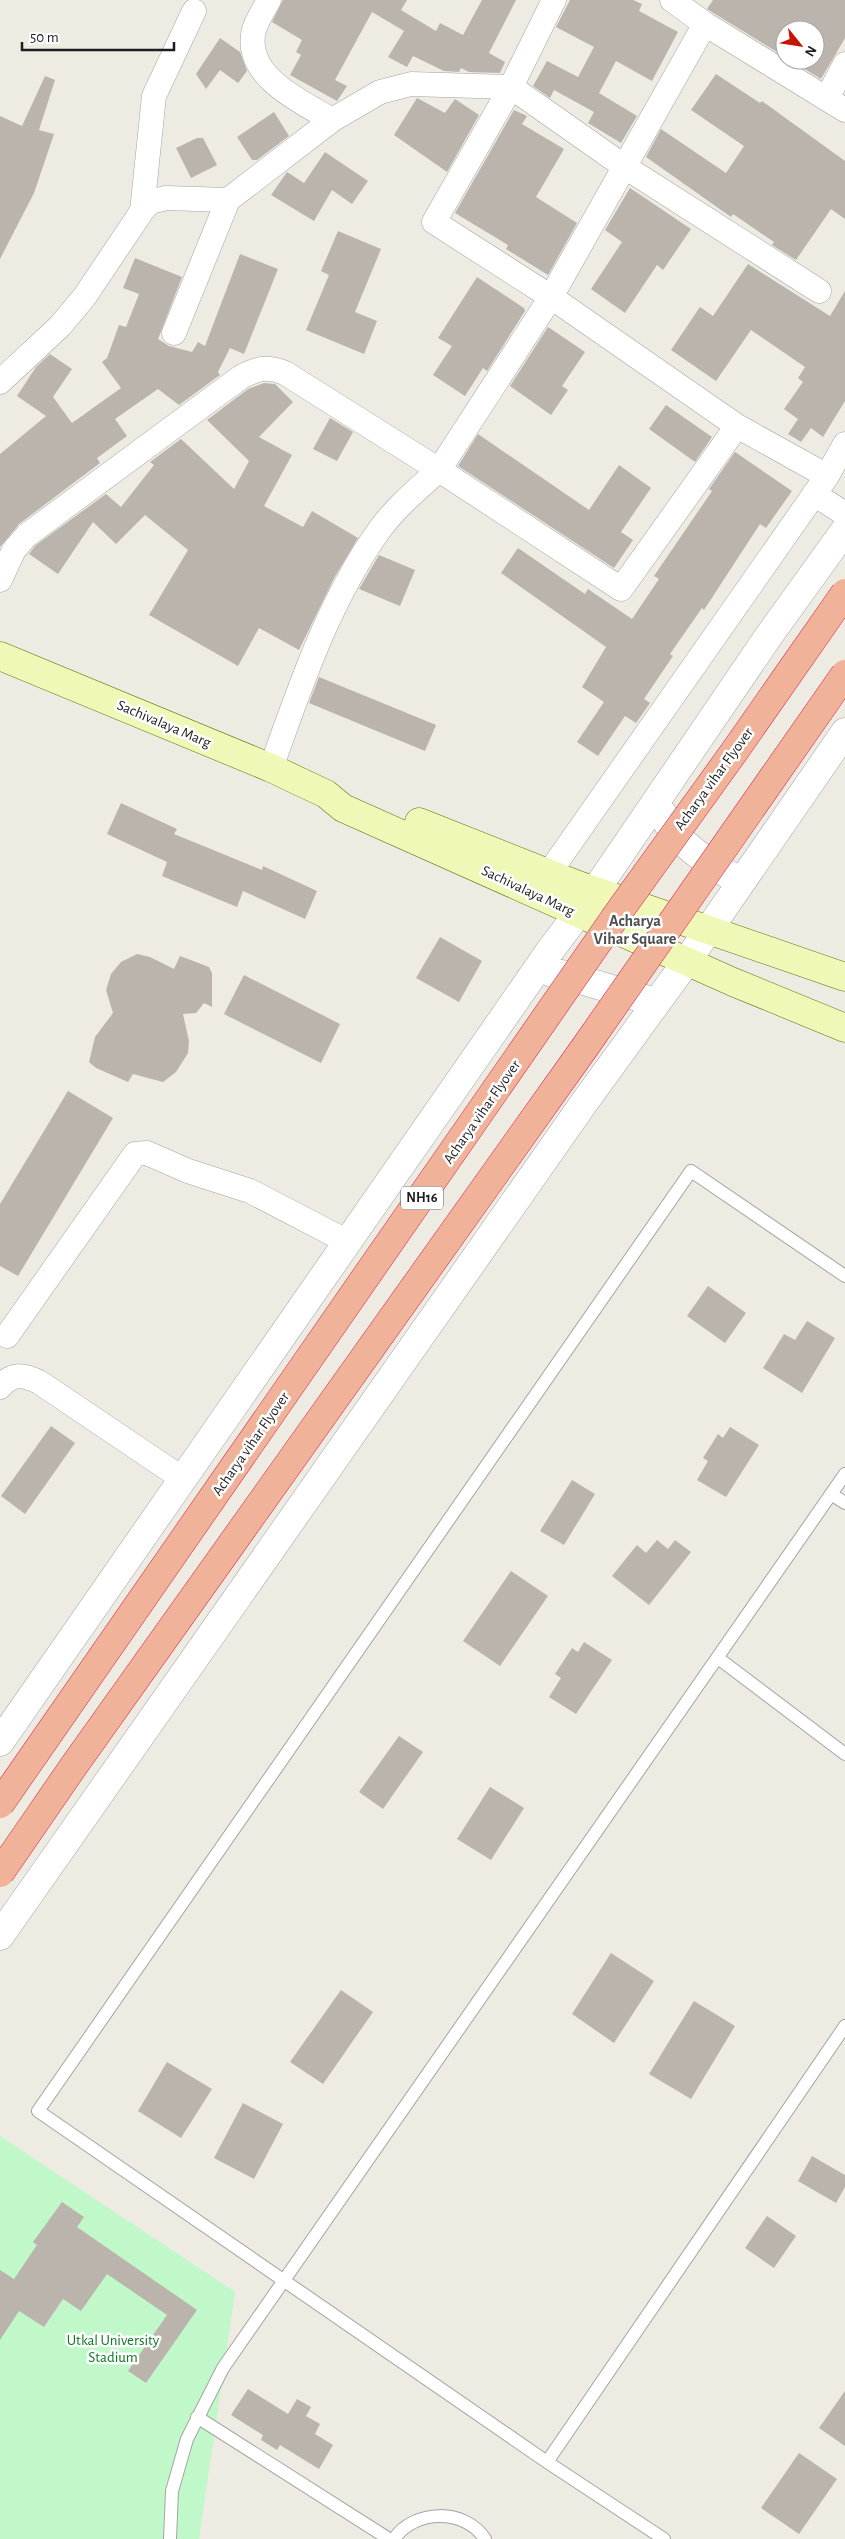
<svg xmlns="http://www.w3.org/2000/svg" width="845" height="2539" viewBox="0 0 845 2539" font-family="'Alegreya Sans',sans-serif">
<rect width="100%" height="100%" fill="#eeebe3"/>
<!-- park -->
<path fill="#c0f8c9" d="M0 2136 235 2292 199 2539H0Z"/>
<!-- building -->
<path fill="#bbb4ac" d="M283 0H407L401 10 436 31 440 23 463 35 482 0H516L489 53 505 62 500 73 469 72 461 68 459 72 444 71 413 56 407 67 388 57 404 31 372 12 335 80 347 86 337 101 290 75 301 55 296 52 302 40 272 22Z
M570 0H633L642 4 639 11 678 32 652 81 616 61 599 93 637 116 621 143 588 123 594 112 554 90 550 98 533 86 547 61 578 77 594 47 556 27Z
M713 0H845V38L821 79 790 60H815V30H785V57L707 9Z
M220 38 240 52 247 71 238 83 220 70 206 89 196 74Z
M716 74 760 103 762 101 845 161V219L831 209 796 260 772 245 774 242 733 214 731 217 646 157 661 129 726 173 744 146 691 110Z
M45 76 55 80 39 130 54 134 34 193 0 259V116L22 126Z
M417 98 445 113 455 99 479 115 447 172 394 135Z
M514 110 527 116 522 124 564 149 536 197 577 223 548 275 506 249 508 245 455 213Z
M274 112 289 136 257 160H252L237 137Z
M197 138H203L217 165 191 178 176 148Z
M325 152 368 181 352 204 332 190 314 221 271 195 287 172 304 183Z
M630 188 691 229 663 270 657 265 625 313 591 289 622 242 605 230Z
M338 231 381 249 355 312 377 321 364 354 306 330 329 275 321 271Z
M240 254 278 269 244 354 230 348 218 372 220 375 179 405 158 389 115 419 127 436 97 458 100 463 19 524 0 547V454L46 416 17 396 36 367 50 354 72 369 53 397 72 423 121 388 102 362 107 358 119 325 126 327 139 294 123 288 135 258 182 277 158 339 169 346 192 352 198 342 205 346Z
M748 264 830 316 845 291V401L823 437 811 428 801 442 788 434 798 419 784 409 803 382 798 378 805 367 751 330 716 381 671 350 700 307 713 316Z
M477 277 524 308 525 311 487 371 483 368 465 396 433 375 452 346 438 338Z
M548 327 585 352 562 386 568 390 551 415 510 386Z
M264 383 275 384 293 402 259 437 292 455 264 506 303 527 312 511 358 538 334 578 299 650 259 628 238 666 149 615 188 550 145 515 116 544 93 522 58 574 29 554 36 545 106 494 121 507 154 465 150 462 181 439 234 489 249 461 207 420 248 389Z
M666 405 712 437 695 462 649 429Z
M330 418 353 432 337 461 313 449Z
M478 434 589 510 619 465 651 488 621 532 633 540 614 568 458 466Z
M735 452 792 491 766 528 760 524 704 610 702 608 670 654 673 656 644 699 650 703 636 723 625 716 598 756 577 742 604 702 582 687 606 647 501 573 518 548 585 594 588 589 632 619 659 579 654 576 712 491 709 489Z
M379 555 415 570 400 606 359 589Z
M319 677 436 725 425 751 309 703Z
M121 803 177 829 174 834 262 870 263 866 317 891 305 919 243 891 237 907 162 876 167 862 107 834Z
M440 937 482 961 459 1002 416 978Z
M137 954 150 957 174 969 180 956 209 967 212 973V1007L204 1003 196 1013 183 1014 189 1041 188 1053 176 1072 163 1082 133 1074 128 1082 96 1068 89 1062 95 1037 113 1013 106 990 111 974 121 962Z
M244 975 340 1024 321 1063 224 1014Z
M68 1091 113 1118 18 1276 0 1266V1204Z
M708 1286 746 1313 725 1343 687 1316Z
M807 1321 835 1338 802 1393 763 1368 784 1334 795 1340Z
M51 1426 75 1443 25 1514 1 1496Z
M730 1427 759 1445 726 1497 697 1480 708 1461 703 1458 718 1434 723 1438Z
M572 1480 595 1494 564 1545 540 1531Z
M657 1540 668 1549 675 1540 691 1552 649 1605 612 1576 637 1545 646 1553Z
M511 1571 548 1596 500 1666 463 1641Z
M584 1642 612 1660 576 1714 549 1697 561 1678 555 1674 572 1648 578 1652Z
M399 1736 423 1752 383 1809 359 1792Z
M490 1787 524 1808 491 1860 457 1839Z
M611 1953 654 1981 614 2043 572 2014Z
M341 1990 373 2012 323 2084 290 2062Z
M694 2001 735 2026 691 2099 649 2074Z
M167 2062 212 2089 181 2138 138 2111Z
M243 2103 283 2124 254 2179 214 2158Z
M812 2156 845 2175V2187L836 2203 798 2181Z
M62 2202 84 2217 77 2227 197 2310 146 2383 128 2371 167 2315 107 2274 81 2311 63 2299 44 2327 19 2311 0 2340V2270L14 2279 37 2245 33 2242Z
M767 2216 796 2236 774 2268 745 2248Z
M248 2389 288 2414 297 2399 311 2407 306 2416 320 2424 315 2434 333 2445 319 2469 280 2445 277 2450 261 2440 263 2435 231 2415Z
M845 2391V2446L819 2428Z
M799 2453 837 2479 799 2534 761 2508Z"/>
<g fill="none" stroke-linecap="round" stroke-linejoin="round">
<defs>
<path id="service" d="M831 1494 845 1503
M718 1658 845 1754
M197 2417 389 2539
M547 2462 845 2026
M170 2539 172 2491 187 2439 223 2368 845 1474
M394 2539C414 2509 465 2508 485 2539
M664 2539 547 2462 38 2111 691 1171 845 1276"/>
<path id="minor" d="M269 0C264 10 254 24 253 35 247 78 302 102 332 120
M554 0 511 87 434 222 551 297 439 470 621 589 737 426
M672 0 705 24
M827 98 845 64
M142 211 154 96 194 11
M174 333 228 200 332 120 380 92 411 84 511 87 625 167 819 291
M0 382 60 326 85 296 142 211 150 202 166 198 228 200
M827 476 737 426 551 297 705 24 845 110
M814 494 845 514
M0 580 14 550 27 535 241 377C258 368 267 366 285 373L439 470C419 488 396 507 380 529 329 600 300 687 271 768
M549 873 827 476 845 444
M7 1336 135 1154 147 1153 188 1171 250 1191 348 1242
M0 1387C12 1373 23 1374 39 1382L183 1479"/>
<path id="tertiary" d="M663 814C670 837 710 865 731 876
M552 973 561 974 645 999
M0 1742 549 952 595 891 768 637 845 530
M0 1936 586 1100 687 961 845 732"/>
<path id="secondary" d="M0 656 271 768 326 794 343 808 733 982 845 1028
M419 822 578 885 845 977"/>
</defs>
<!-- service casing -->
<use href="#service" stroke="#a4a4a4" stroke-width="14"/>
<!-- minor casing -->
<use href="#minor" stroke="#a4a4a4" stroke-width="25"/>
<!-- tertiary casing -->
<use href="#tertiary" stroke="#a4a4a4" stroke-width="29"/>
<!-- secondary casing -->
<use href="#secondary" stroke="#5d7206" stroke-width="29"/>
<!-- service -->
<use href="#service" stroke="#fff" stroke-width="12"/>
<!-- minor -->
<use href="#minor" stroke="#fff" stroke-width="24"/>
<!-- tertiary -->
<use href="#tertiary" stroke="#fff" stroke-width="28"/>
<!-- secondary -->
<use href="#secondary" stroke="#eff8b7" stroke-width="28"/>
<defs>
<path id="trunk-bridge" d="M0 1804 623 906 734 752 845 593
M0 1873 73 1767 585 1047 845 674"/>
</defs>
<!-- trunk-bridge casing -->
<use href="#trunk-bridge" stroke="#d62652" stroke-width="29" stroke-linecap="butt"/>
<!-- trunk-bridge -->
<use href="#trunk-bridge" stroke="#f0b298" stroke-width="28"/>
</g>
<g text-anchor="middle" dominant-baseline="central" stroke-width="5" stroke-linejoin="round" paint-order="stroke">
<!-- shield labels -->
<rect fill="#fff" stroke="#616161" stroke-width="1" x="401" y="1186.5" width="42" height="23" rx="4"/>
<g font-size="14" font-weight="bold" fill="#1d1d1d">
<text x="422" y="1198">NH16</text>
</g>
<!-- street labels -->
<g font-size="15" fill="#1d1d1d" stroke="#fff">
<text transform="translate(164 724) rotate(23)">Sachivalaya Marg</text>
<text transform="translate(714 779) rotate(-54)">Acharya vihar Flyover</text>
<text transform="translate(528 891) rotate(25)">Sachivalaya Marg</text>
<text transform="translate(482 1112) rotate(-55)">Acharya vihar Flyover</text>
<text transform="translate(251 1444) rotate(-55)">Acharya vihar Flyover</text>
</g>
<!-- park labels -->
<g font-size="15" fill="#0d7920" stroke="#fff">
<text x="113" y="2340">Utkal University<tspan x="113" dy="17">Stadium</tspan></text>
</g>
<!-- neighbourhood labels -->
<g font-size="16" font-weight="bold" fill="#505050" stroke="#fff">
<text x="635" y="921">Acharya<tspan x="635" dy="18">Vihar Square</tspan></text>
</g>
</g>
<!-- north arrow -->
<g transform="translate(800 45) rotate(120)"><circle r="24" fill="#ffffff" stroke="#a5a5a5"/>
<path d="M0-4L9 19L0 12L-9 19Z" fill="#c71503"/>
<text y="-8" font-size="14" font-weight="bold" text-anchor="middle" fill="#1d1d1d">N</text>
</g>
<!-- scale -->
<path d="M22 42v8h152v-8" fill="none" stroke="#1d1d1d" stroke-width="2.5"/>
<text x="30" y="42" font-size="15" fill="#1d1d1d" stroke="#ffffff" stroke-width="4" paint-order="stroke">50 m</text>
</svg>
